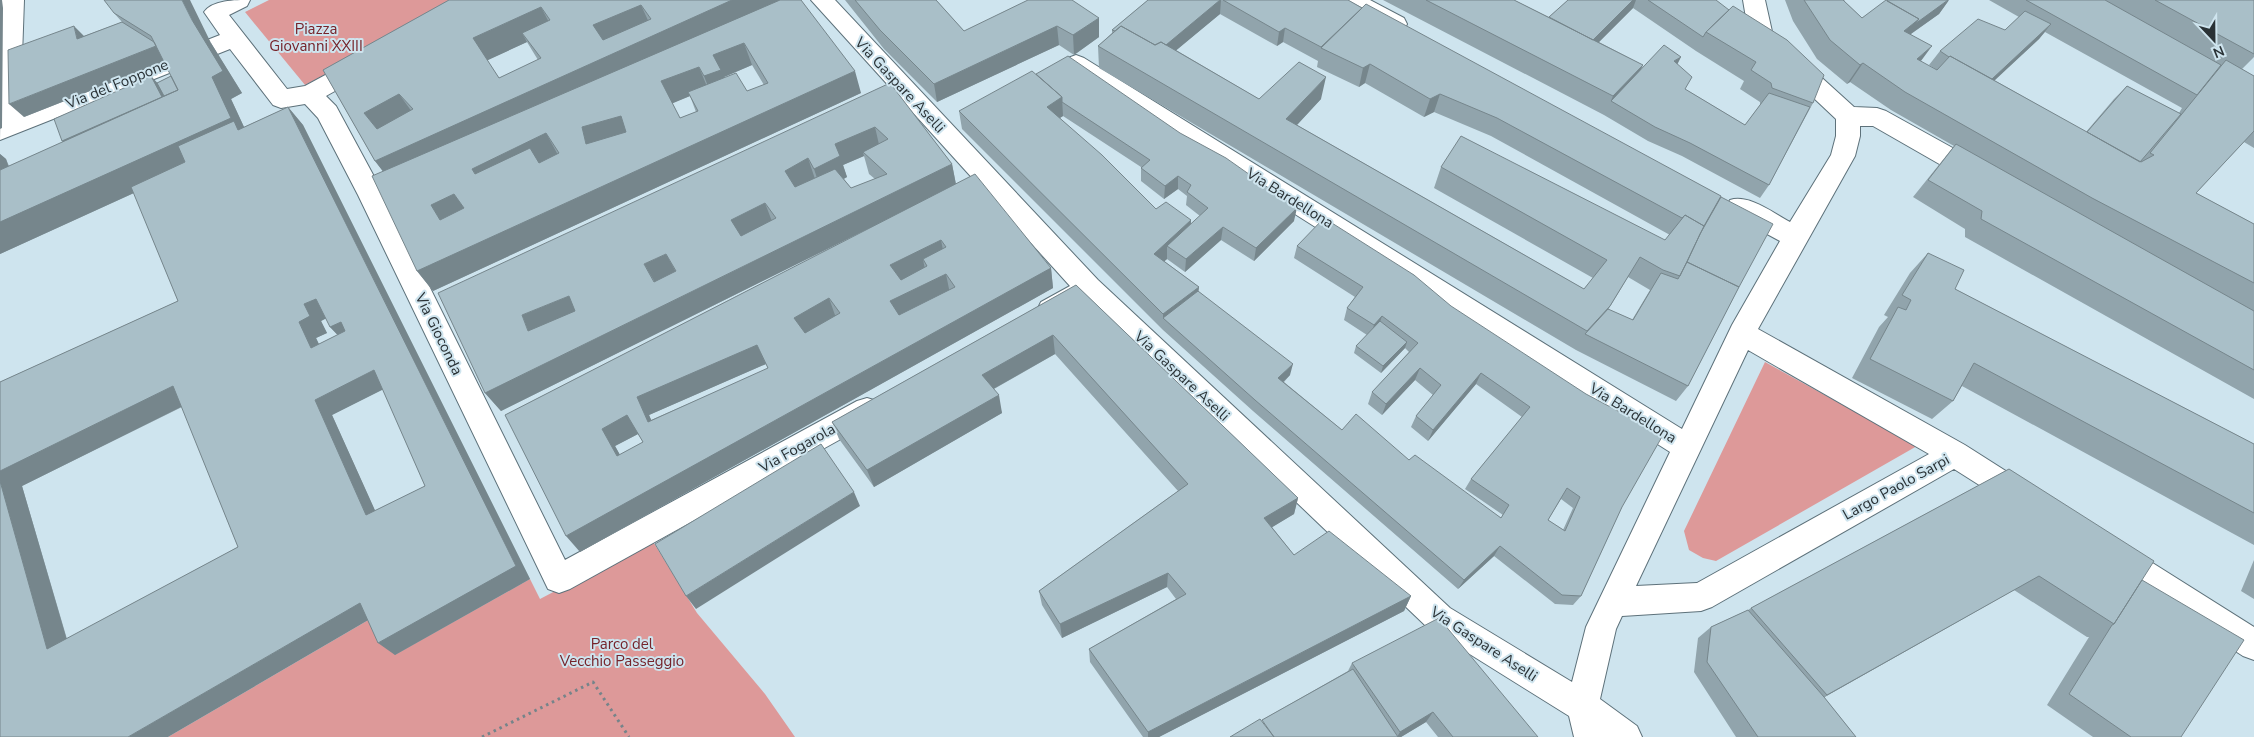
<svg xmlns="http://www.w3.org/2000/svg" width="2254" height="737" viewBox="0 0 2254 737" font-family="'Nunito Sans',sans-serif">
<rect width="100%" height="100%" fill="#cee4ee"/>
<!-- green -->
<path fill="#d99" d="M269 0H452L456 4 305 85 245 12Z
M1765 362 1917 446 1716 561 1703 558 1689 550 1684 531Z
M652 540 697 613 765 694 795 737H168L377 615 396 654 530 579 540 599Z"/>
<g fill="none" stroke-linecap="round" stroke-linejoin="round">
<defs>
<path id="street" d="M2 0H24L20 113 220 35 204 12C213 0 234 0 250 0L247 6 229 15 287 89 305 86 355 59 363 56 371 59 375 65 371 71 326 96 336 106 384 195 565 560 857 401 867 398 877 401 881 410 877 419 570 589 559 593 548 589 358 195 318 118 305 104 281 108 273 105 230 49 0 140Z
M811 0H835L1098 280 1450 608 1572 682 1586 627 1670 452 1068 70 1064 64 1068 58 1076 55 1084 58 1682 429 1732 325 1780 241 1730 214 1726 207 1730 200C1749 194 1773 213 1790 222L1831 155 1836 136V119L1784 70 1780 64 1784 58 1792 55 1800 58 1854 107 1877 108 1886 111 1987 167 1990 174 1987 181 1978 184 1969 181 1873 126H1860V136L1855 156 1758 329 1965 445 2034 489 2039 498 2034 507 2024 511 2014 507 1954 469 1712 607 1701 611 1622 616 1616 629 1600 699 1637 726 1642 737H1574L1569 716 1428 628 1087 302 1050 321 1041 318 1037 310 1041 302 1070 286ZM1748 350 1929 454 1697 583 1636 586Z
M1340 0H1370L1404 18 1407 24 1404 30 1396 32 1388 30 1343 6Z
M1743 0H1765L1773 36 1769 42 1761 44 1753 42 1749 36Z
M2113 541 2124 545 2254 627V660L2243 656 2102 565 2098 555 2102 545Z"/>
</defs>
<!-- street casing -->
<use href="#street" stroke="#5d717a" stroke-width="2"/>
<!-- path -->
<path stroke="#75848a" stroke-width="3" stroke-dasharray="2.5 4" stroke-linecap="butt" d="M482 737 593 682 629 737"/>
<!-- street -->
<use href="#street" fill="#fff" fill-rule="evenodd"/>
</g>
<!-- wall -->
<path fill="#91a4ac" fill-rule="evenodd" d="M449 0H801L861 93 433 291 417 271 383 171 375 161 323 70ZM527 42 538 60 499 78 487 60ZM752 65 764 85 747 91 724 78V77ZM690 96 696 112 680 118 672 103Z
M845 0H936L964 31 1099 18V37L1074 55 1059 45 937 102 884 49Z
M1148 0H1348L1721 196 1739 287 1688 386 1676 401 1576 350 1099 68 1098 46 1112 33V30ZM1220 14 1277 46 1283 42 1318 61 1317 67 1359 87 1365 83 1424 117 1434 112 1491 136 1670 235 1665 240 1441 167 1434 188 1593 278 1584 289 1297 125 1321 99H1259L1176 50ZM1628 277 1650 290 1632 320 1608 310Z
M1383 0H1514L1549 17 1568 0H1716L1813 103 1769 185 1760 198 1682 156 1648 141 1604 115ZM1633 8 1696 51 1744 81 1740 89 1760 102V105L1745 125 1685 89 1677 64 1640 70 1643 65 1599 42Z
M1785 0H1845L1844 1 1862 18 1887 1 1949 0 1939 14 1911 34 1921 62 1937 70 1929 65 1940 51 2005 30 2019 17 1989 0H2254V57L2242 69 2254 76V148L2244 142 2196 193 2254 224V399L1965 237V229L1913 197 1954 146 1891 110 1850 82 1847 84 1817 59 1793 21ZM2045 32 2182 108 2179 113 2127 86 2114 99 2086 132 1994 80 2039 39Z
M114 13 211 43 242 93 231 99 244 127 288 107 303 125 530 579 395 655 368 620 0 737V382L178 301 134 193 0 254V154L6 159 9 166 63 142 62 141 157 83 171 76 164 62 24 117 84 36 122 22ZM326 318 330 327 338 335 319 344 316 338 327 333 321 321ZM383 389 425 486 375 511 332 415ZM182 407 238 547 67 639 22 486Z
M1036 74 1294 221 1254 261 1221 240 1185 272 1167 259 1164 261 1199 287 1198 291 1290 375 1284 382 1342 430 1409 460 1501 518 1503 515 1465 489 1471 479 1522 417 1476 384 1428 441 1411 427 1416 416 1433 395 1415 380 1382 415 1368 404 1372 392 1409 352 1405 348 1381 373 1354 353 1356 346 1367 335 1344 320 1347 308 1355 297 1294 258 1297 246 1414 275 1622 507 1581 596 1573 605 1555 604 1494 556 1458 589 1253 411 1163 330 962 129 959 111ZM1063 116 1141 167V181L1164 199 1178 189 1187 196 1186 205 1200 216 1191 224V220L1156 209 1060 118ZM1561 499 1573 508 1563 530 1548 520Z
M890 83 952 164 956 184 1051 268 1053 288 580 552 505 415 876 225 501 411 485 393ZM864 156 869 174 875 179 851 188 844 179 847 177 843 165ZM766 364 768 369 651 420 649 415ZM638 434 643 442 620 455 615 446Z
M1928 253 1955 289 2254 444V545L1962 386 1953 401 1932 419 1852 378 1879 327 1888 317 1884 315 1910 273Z
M1076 285 1298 498 1294 514 1272 527 1294 555 1411 596 1404 611 1159 737H1143L1090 662 1089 649 1176 599 1167 587 1062 638 1042 605 1039 591 1178 491 1055 354 994 389 1002 413 874 487 839 439 832 422Z
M2009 469 2142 580 2181 737H2093L2047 705 2089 637H2087L2014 590 1824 697 1856 737H1736L1694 672 1698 638 1711 627 1748 610 1751 608Z
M2254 560V599L2241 591Z
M1352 663 1538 737H1438L1426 722 1401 737 1262 720 1348 671Z"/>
<!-- shaded-wall -->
<path fill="#76868c" d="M0 0H2L3 8 2 128 0 129Z
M182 0H190L211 43 242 93 231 99 250 140 0 254V222L212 77 192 20Z
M732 0H790L391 182 375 161Z
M1220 0H1221L1220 14 1155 68V54Z
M1633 0H1636L1633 8 1583 58 1589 44Z
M1949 0 1939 14 1905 38 1904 31 1919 19Z
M641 5 651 27 604 48 593 25Z
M541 7 553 30 522 33 527 42 486 61 473 38Z
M1099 18V37L1074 55 1073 35Z
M2051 24 2039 39 1979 95 1990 81Z
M74 26 88 40 77 39Z
M1057 26 1059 45 937 102 934 84Z
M1285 28 1283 42 1277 46 1279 32Z
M744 43 752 65 724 77 730 92 713 99 704 76 713 55Z
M159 45 171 59 24 117 9 104Z
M1932 46 1918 65 1917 59Z
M1681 57 1674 71V61Z
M1863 63 1850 82 1847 84 1860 65Z
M1370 64 1365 83 1359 87 1363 68Z
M1643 65 1634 84 1611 101 1613 96Z
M699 67 708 89 688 92 690 96 671 104 661 81Z
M855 71 861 93 433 291 417 271Z
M151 76 164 90 175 112 77 154 62 141Z
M1326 77 1321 99 1283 140 1286 119Z
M399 94 415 116 380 135 364 113Z
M1440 94 1434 112 1424 117 1430 99Z
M1062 97 1063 116 1049 125 1047 107Z
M288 107 303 125 530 579 395 655 378 643 516 566Z
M621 116 632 137 586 144 582 127Z
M875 127 880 149 863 152 864 156 843 165 847 177 821 190 814 169 835 144Z
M546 133 558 155 486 190 472 169Z
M0 154 6 159 18 195 0 175Z
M808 158 815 179 792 192 785 171Z
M952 164 956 185 501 411 485 393Z
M1178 176V189L1164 199 1165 186Z
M454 194 469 215 440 220 431 205Z
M765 203 773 224 740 241 731 220Z
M1297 208 1294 221 1254 261 1256 248Z
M1191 220 1190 237 1167 246V259L1154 271V254Z
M1223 227 1221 240 1185 272 1186 259Z
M941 240 945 260 927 266 923 259 925 270 896 285 890 265Z
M666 254 677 274 656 284 644 264Z
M1051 268 1053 288 580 552 566 536Z
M946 274 950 294 896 321 890 301Z
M1199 287 1197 303 1163 318V330V314Z
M569 296 582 316 528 331 522 315Z
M829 298 836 318 802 337 794 318Z
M316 299 333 315 321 321 327 333 316 338 328 364 311 348 299 322 304 304Z
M1382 316 1378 328 1370 337 1374 325Z
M341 322 357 338 346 344 330 327Z
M1053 335 1055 354 986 393 982 375Z
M1407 342 1405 348 1381 373 1383 366Z
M757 345 766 364 649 415 660 439 648 422 637 397Z
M1293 364 1290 375 1276 389 1278 378Z
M1420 368 1415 380 1382 415 1386 404Z
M374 370 390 386 332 415 383 528 366 515 315 400Z
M1481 373 1476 384 1428 441 1433 430Z
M173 386 193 401 22 486 73 661 47 649 0 481V471Z
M999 395 1002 413 874 487 867 470Z
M627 415 640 433 615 446 630 473 617 456 602 429Z
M854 492 860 506 696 609 686 596Z
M1298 498 1294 514 1261 534 1264 518Z
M1500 546 1494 556 1458 589 1464 580Z
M1168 573 1167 587 1062 638 1060 624Z
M2039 576 2014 590 1807 707 1827 695Z
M1411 596 1404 611 1159 737H1148V732Z
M360 603 377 615 168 737H128Z
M1433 712 1426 722 1401 737H1397L1400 732Z"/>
<!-- building -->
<path fill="#a9bfc8" stroke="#76868c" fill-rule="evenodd" d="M104 0H182L192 20 223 71 212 77 231 118 0 222V170L178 90 151 36 114 13Z
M449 0H732L375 161 323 70ZM641 5 651 19 603 40 593 25ZM541 7 550 20 522 33 541 58 499 78 473 38ZM399 94 413 109 377 129 364 113Z
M780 0H801L855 71 417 271 372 176ZM744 43 768 83 747 91 736 73 688 92 698 111 680 118 661 81 699 67 704 76 721 70 713 55ZM621 116 626 132 586 144 582 127ZM546 133 559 153 539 163 530 148 475 174 472 169ZM454 194 464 208 440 220 431 205Z
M855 0H936L964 31 1028 0H1072L1099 18 1073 35 1057 26 934 84 880 30Z
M1148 0H1220L1166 45 1161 42 1155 45 1121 26 1115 31 1112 30Z
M1223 0H1348L1362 8 1321 47 1285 28 1279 32Z
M1426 0H1514L1643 65 1613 96Z
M1568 0H1633L1593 40 1549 17Z
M1648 0H1716L1729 10 1706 32 1703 37Z
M1804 0H1843L1862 18 1886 0 1919 19 1904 31 1932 46 1917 59 1937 70 1950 56 2141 162 2154 155 2150 153 2226 60 2254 76V131L2196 193 2254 224V283L2092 198 1905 92 1863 63 1860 65 1830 40Z
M1888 0H1948L1915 24 1919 19 1887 1Z
M2026 0H2105L2221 65 2197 95Z
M2155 0H2254V54Z
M1366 4 1721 196 1704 226 1685 215 1682 218 1497 118 1440 94 1430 99 1370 64 1363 68 1321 48Z
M1733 6 1787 40 1824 75 1813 103 1772 88 1771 83 1751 70 1756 62 1706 32Z
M2025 11 2051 24 1992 79 1950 56 1949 57 1940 51 1978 19 2005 30Z
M122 22 154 42 156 46 9 104 8 50 74 26 77 39Z
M1121 26 1155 45 1161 42 1259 99 1299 62 1326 77 1286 119 1584 289 1607 260 1441 167 1461 136 1665 240 1685 215 1704 226 1680 276 1663 270 1640 257 1610 306 1587 331 1098 46Z
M1664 45 1681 57 1674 61 1692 77 1685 89 1745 125 1769 93 1810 107 1769 185 1690 143 1655 127 1611 101Z
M1068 56 1180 133 1226 158 1297 208 1256 248 1223 227 1186 259 1167 246 1208 208 1187 192 1191 185 1178 176 1165 186 1141 168 1150 160 1062 102V97L1036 74Z
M1032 71 1062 97 1047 107 1102 155 1156 209 1166 202 1191 220 1154 254 1199 287 1163 314 959 111Z
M151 76 162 97 62 141 54 119Z
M171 76 178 90 164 96 157 83Z
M890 83 952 164 485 393 438 293ZM875 127 888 139 863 152 887 174 851 188 835 169 795 187 785 171 808 158 814 169 840 156 835 144ZM765 203 776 218 741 236 731 220ZM666 254 676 271 654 282 644 264ZM569 296 575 311 528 331 522 315Z
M2127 86 2181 114 2140 162 2087 132Z
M288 107 516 566 378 643 360 603 128 737H0V481L47 649 238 547 173 386 0 471V382L178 301 131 187 185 162 178 146 234 121 238 130ZM316 299 330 327 341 322 345 331 311 348 299 322 310 316 304 304ZM374 370 425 486 366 515 315 400Z
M1956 144 2254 311V370L1981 219 1982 211 1928 180Z
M975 174 1051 268 566 536 505 415ZM941 240 946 247 923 259 927 266 901 280 890 265ZM946 274 955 287 899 315 890 301ZM829 298 840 313 805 333 794 318ZM757 345 768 368 648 422 637 397ZM627 415 643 442 617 456 602 429Z
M1721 197 1773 224 1739 287 1687 262 1700 234Z
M1324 218 1414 275 1451 306 1586 394 1663 435 1622 507 1581 596 1562 595 1500 546 1464 580 1255 400 1163 318 1198 291 1293 364 1278 378 1342 430 1356 414 1409 460 1415 455 1501 518 1509 505 1471 479 1530 407 1481 373 1433 430 1416 416 1441 385 1420 368 1386 404 1372 392 1418 343 1382 316 1374 325 1347 308 1363 287 1297 246ZM1567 488 1580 497 1565 531 1548 520Z
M1928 253 1964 270 1955 289 2254 444V513L1974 363 1953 401 1870 359 1898 307 1906 310 1911 300 1902 295Z
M1687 262 1739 287 1688 386 1585 334 1608 309 1633 320 1661 273 1678 279Z
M1076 285 1298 498 1264 518 1294 555 1329 531 1411 596 1148 732 1089 649 1186 594 1168 573 1060 624 1039 591 1188 484 1053 335 982 375 999 395 867 470 832 422Z
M1380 321 1407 342 1383 366 1356 346Z
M821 444 854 492 686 596 655 544Z
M2009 469 2154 561 2114 624 2039 576 1827 695 1751 608Z
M2142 580 2244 640 2181 737H2131L2069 694 2112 625 2114 624Z
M1748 610 1824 697 1856 737H1758L1707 662 1711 627Z
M1439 618 1538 737H1453L1433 712 1400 732 1352 663Z
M1353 669 1398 737H1274L1262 720Z
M1260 719 1274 737H1230Z"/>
<g text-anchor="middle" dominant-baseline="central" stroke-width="4" stroke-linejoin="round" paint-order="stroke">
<!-- park labels -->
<g font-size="15" fill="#75232a" stroke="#cee4ee">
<text x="316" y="29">Piazza<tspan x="316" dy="17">Giovanni XXIII</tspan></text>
<text x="622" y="644">Parco del<tspan x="622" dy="17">Vecchio Passeggio</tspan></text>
</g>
<!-- street labels -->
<g font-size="15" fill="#2a3236" stroke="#cee4ee">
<text transform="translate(117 84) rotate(-22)">Via del Foppone</text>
<text transform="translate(900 85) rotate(47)">Via Gaspare Aselli</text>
<text transform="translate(1290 198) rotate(32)">Via Bardellona</text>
<text transform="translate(439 334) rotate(64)">Via Gioconda</text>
<text transform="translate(1182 376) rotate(43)">Via Gaspare Aselli</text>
<text transform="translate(1633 413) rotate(32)">Via Bardellona</text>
<text transform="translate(797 448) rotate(-29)">Via Fogarola</text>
<text transform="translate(1896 487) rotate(-29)">Largo Paolo Sarpi</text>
<text transform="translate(1484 644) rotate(33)">Via Gaspare Aselli</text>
</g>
</g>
<!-- north arrow -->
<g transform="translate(2214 40) rotate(158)" stroke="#cee4ee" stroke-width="4" paint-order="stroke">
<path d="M0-4L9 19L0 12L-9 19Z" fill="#2a3236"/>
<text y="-8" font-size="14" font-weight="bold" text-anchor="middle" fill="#2a3236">N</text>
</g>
</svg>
